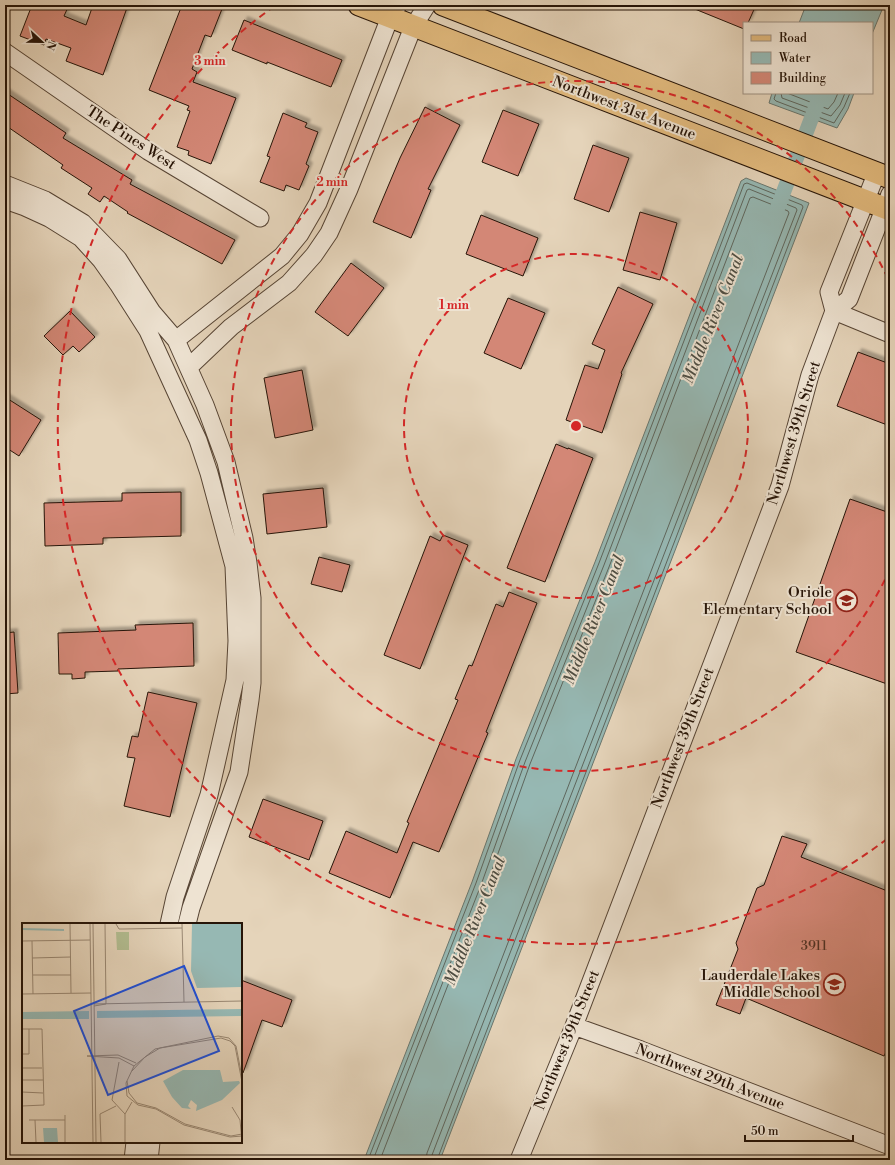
<svg xmlns="http://www.w3.org/2000/svg" width="895" height="1165" viewBox="0 0 895 1165" font-family="'Libre Bodoni',serif">
<defs>
<filter id="shadow"><feDropShadow dx="3.5" dy="-3.5" stdDeviation="1" flood-color="#0004"/></filter>
</defs>
<rect width="100%" height="100%" fill="#e5d4ba"/>
<filter id="stains"><feTurbulence type="fractalNoise" baseFrequency=".005" numOctaves="4"/><feColorMatrix values="0 0 0 0 .2 0 0 0 0 .09 0 0 0 0 .02 0 0 0 .5 -.17"/></filter>
<radialGradient id="worn" r=".72"><stop offset=".6" stop-color="#630" stop-opacity="0"/><stop offset="1" stop-color="#630" stop-opacity=".3"/></radialGradient>
<!-- water -->
<path fill="#96b8b3" stroke="#69766e" d="M806 5H884L872 34V23H799Z
M772 93H854L848 109 837 128 769 103Z
M746 178 809 203 440 1160H364L472 882 516 759 595 562 741 181Z"/>
<g fill="none" stroke-linecap="round" stroke-linejoin="round">
<!-- shore -->
<path stroke="#5e665d" stroke-width="1" d="M776 93 774 99 776 101 834 123 844 107 850 93
M781 93 782 98 831 116 840 105 845 93
M787 93 828 109 834 102 838 93
M368 1160 476 883 520 760 599 563 744 184 747 183 802 205 803 207 437 1160
M373 1160 481 885 525 762 604 565 747 190 749 189 796 208 797 210 432 1155V1160
M380 1160 486 887 530 764 609 567 750 198 753 197 788 211 789 213 427 1153 426 1160"/>
<!-- canal -->
<path stroke="#96b8b3" stroke-width="15" d="M776 212 821 93"/>
</g>
<!-- building -->
<path fill="#d38776" stroke="#261407" filter="url(#shadow)" d="M32 5H69L64 16 86 25 93 5H128L103 75 66 61 71 48 46 39 44 45 20 36Z
M182 5H213L222 9 211 37 205 35 192 69 197 72 193 82 236 98 211 164 188 155 189 151 177 147 190 111 187 110 189 106 149 90Z
M685 5H756L748 23H744V29Z
M244 20 342 60 331 87 267 62V64L232 50Z
M5 92 66 133 63 138 132 180 130 184 235 240 222 264 127 213 128 212 104 196 100 202 88 194 92 188 61 168 63 165 5 125Z
M425 107 460 125 428 189 431 190 411 238 373 222 400 158Z
M503 110 539 124 518 176 482 162Z
M283 113 307 123 305 127 318 132 306 164 309 166 299 190 286 185 284 191 260 182 270 157 267 156Z
M593 145 629 158 609 212 574 199Z
M640 212 677 223 660 280 623 270Z
M481 215 538 238 523 276 466 254Z
M351 263 384 288 348 336 315 312Z
M618 287 653 304 621 373 622 374 602 433 566 420 585 365 598 369 605 350 592 344Z
M508 298 545 313 521 369 484 353Z
M70 311 95 337 79 352 73 346 63 355 44 336Z
M858 352 890 364V426L837 406Z
M302 370 313 430 275 438 264 378Z
M5 397 41 420 19 456 5 447Z
M556 444 568 449V448L593 458 545 582 507 568Z
M323 488 327 527 267 534 263 494Z
M181 492V536L103 538V544L45 546 44 503 122 501V493Z
M850 499 890 513V685L796 652Z
M443 535 468 545 420 669 384 655 430 536 440 541Z
M319 557 350 565 342 592 311 584Z
M509 592 537 603 486 732 488 733 439 852 413 842 390 898 329 873 346 831 397 853 409 823 407 822 458 700 455 699 469 665 472 666 496 604 503 607Z
M193 623 194 666 118 669V671L85 672V678L72 679V674H59L58 633 136 630 135 625Z
M14 632 18 693 5 694V633Z
M148 692 197 703 170 817 124 806 135 758 127 757 132 736 138 737Z
M263 799 323 821 309 860 249 837Z
M782 836 807 844 801 857 890 892V1044L884 1056 746 998 740 1014 716 1005 738 949 736 943 757 888 764 885Z
M241 980 292 1000 282 1027 262 1020 243 1073 241 1072Z"/>
<g fill="none" stroke-linecap="round" stroke-linejoin="round">
<defs>
<path id="minor" d="M5 52 148 151 260 218
M5 184 45 200 83 223 118 259 152 312 176 340 205 405 226 462 244 538 248 563 252 598V683L250 700 239 772 191 908 187 924
M5 200 25 207 49 218 81 238 101 260 118 284 148 331 198 440 209 473 234 566 237 641 235 680 209 795 175 897 169 924
M834 311 829 292 877 172
M834 311 890 334
M176 340 282 256 300 234 318 203 390 17 398 5
M189 367 231 327 289 283 314 255 329 233 349 189 413 27 427 5
M574 1026 641 1050 890 1146
M133 1160 135 1142
M149 1160 151 1142
M519 1160 574 1026 780 486 810 375 834 311 849 299 890 194"/>
<path id="major" d="M359 5 890 210
M443 5 890 178"/>
</defs>
<!-- minor casing -->
<use href="#minor" stroke="#564434" stroke-width="19"/>
<!-- major casing -->
<use href="#major" stroke="#261407" stroke-width="23"/>
<!-- minor -->
<use href="#minor" stroke="#eee3d2" stroke-width="17"/>
<!-- major -->
<use href="#major" stroke="#e2ba7d" stroke-width="21"/>
</g>
<!-- distance rings -->
<g fill="none" stroke="#d62828" stroke-width="2" stroke-dasharray="7 5">
<circle cx="576" cy="426" r="172"/>
<path d="M890 569A345 345 0 1 1 890 283"/>
<path d="M887 839A517 517 0 1 1 276 5"/>
</g>
<!-- icons -->
<defs>
<symbol id="school-ring" viewBox="-11 -11 22 22"><circle r="9.5" fill="#eee3d2" stroke="#8f2418" stroke-width="1.5"/><path d="M0-5L7-2L0 1L-7-2ZM-4 1L0 2.5L4 1V4Q0 6-4 4Z" fill="#8f2418"/></symbol>
</defs>
<g fill-rule="evenodd">
<use href="#school-ring" x="834" y="588" width="25" height="25"/>
<use href="#school-ring" x="822" y="972" width="25" height="25"/>
</g>
<g text-anchor="middle" dominant-baseline="central" stroke-width="4" stroke-linejoin="round" paint-order="stroke">
<!-- number labels -->
<g font-size="13" fill="#513123">
<text x="814" y="946">3911</text>
</g>
<!-- street labels -->
<g font-size="15" fill="#261407" stroke="#eee3d2">
<text transform="translate(624 108) rotate(21)">Northwest 31st Avenue</text>
<text transform="translate(131 138) rotate(33)">The Pines West</text>
<text transform="translate(794 433) rotate(-73)">Northwest 39th Street</text>
<text transform="translate(683 738) rotate(-69)">Northwest 39th Street</text>
<text transform="translate(567 1040) rotate(-68)">Northwest 39th Street</text>
<text transform="translate(710 1077) rotate(21)">Northwest 29th Avenue</text>
</g>
<!-- poi labels -->
<g font-size="15" fill="#261407" stroke="#eee3d2" text-anchor="end">
<text x="832" y="592">Oriole<tspan x="832" dy="17">Elementary School</tspan></text>
<text x="820" y="975">Lauderdale Lakes<tspan x="820" dy="17">Middle School</tspan></text>
</g>
<!-- water labels -->
<g font-size="16" font-style="italic" fill="#4d4d43" stroke="#eee3d2">
<text transform="translate(713 319) rotate(-68)">Middle River Canal</text>
<text transform="translate(594 620) rotate(-68)">Middle River Canal</text>
<text transform="translate(475 921) rotate(-68)">Middle River Canal</text>
</g>
</g>
<!-- overview -->
<g transform="translate(22 923)">
<rect width="220" height="220" fill="#e5d4ba"/>
<path d="M94 9H107V27H95Z" fill="#b2bd91"/>
<path d="M170 1H220V64L175 65 169 48ZM220 86V93L75 95V88ZM67 88V96H0V89ZM161 147H198L201 159 217 158 218 160 200 177 174 188 175 182 169 177 166 183 169 186 160 185 150 174 141 158ZM21 205H35L36 219H22Z" fill="#96b8b3"/>
<path fill="none" stroke="#96b8b3" stroke-width="2" d="M0 6 42 7"/>
<path fill="none" stroke="#998772" stroke-width="1" d="M48 1 49 70M68 1 71 219M71 1 74 219M83 1 84 81M94 1 97 6H101L160 5M160 1 162 79M0 18 68 17M10 18 11 71M10 35 49 34M11 52H49M0 71 69 70M72 81 220 78M72 83 84 81M0 106H20L22 182 0 183M0 131H7V106M97 139 90 177 103 191 110 179M112 143 97 135 65 133 96 132 114 140M0 145H20M110 148 123 134 138 125 199 115 208 118 213 123 220 159M220 154 214 123 207 115 196 113 133 126 112 143 104 160 105 173 116 182 134 186 162 202 208 214 220 213M0 157H21M105 158 107 170 115 180 134 185 163 201 209 213 220 211M0 169 21 170M210 184 218 197 220 219M103 191V219M43 192V219M7 197H43M13 197 14 219M79 219 78 191 94 183"/>
<path fill="#1d4ed8" fill-opacity="0.15" stroke="#1d4ed8" stroke-width="2" d="M162 43 197 128 86 172 52 88Z"/>
<rect width="220" height="220" fill="none" stroke="#261407" stroke-width="2"/>
</g>
<circle cx="576" cy="426" r="6" fill="#d62828" stroke="#eee3d2" stroke-width="2"/>
<g font-size="12" text-anchor="middle" font-weight="bold" fill="#d62828" stroke="#eee3d2" stroke-width="4" stroke-linejoin="round" paint-order="stroke">
<text x="210" y="65">3 min</text>
<text x="332" y="186">2 min</text>
<text x="454" y="309">1 min</text>
</g>
<!-- margin -->
<rect width="895" height="1165" fill="none" stroke="#e5d4ba" stroke-width="20"/>
<rect x="6" y="6" width="883" height="1153" fill="none" stroke="#261407" stroke-width="2"/>
<rect x="10" y="10" width="875" height="1145" fill="none" stroke="#261407"/>
<!-- legend -->
<rect x="743" y="22" width="130" height="72" fill="#eee3d2" stroke="#9e9081"/>
<rect x="751" y="35" width="20" height="6" fill="#e2ba7d" stroke="#9e9081"/>
<text x="779" y="42" font-size="12" fill="#261407">Road</text>
<rect x="751" y="52" width="20" height="12" fill="#96b8b3" stroke="#9e9081"/>
<text x="779" y="62" font-size="12" fill="#261407">Water</text>
<rect x="751" y="72" width="20" height="12" fill="#d38776" stroke="#9e9081"/>
<text x="779" y="82" font-size="12" fill="#261407">Building</text>
<!-- north arrow -->
<g transform="translate(42 42) rotate(112)" stroke="#eee3d2" stroke-width="3" paint-order="stroke">
<path d="M0-3L7 15L0 10L-7 15Z" fill="#261407"/>
<text y="-6" font-size="11" font-weight="bold" text-anchor="middle" fill="#261407">N</text>
</g>
<!-- scale -->
<path d="M745 1135v6h108v-6" fill="none" stroke="#261407" stroke-width="2"/>
<text x="751" y="1135" font-size="12" fill="#261407" stroke="#eee3d2" stroke-width="3" paint-order="stroke">50 m</text>
<rect width="100%" height="100%" filter="url(#stains)"/>
<rect width="100%" height="100%" fill="url(#worn)"/>
</svg>
